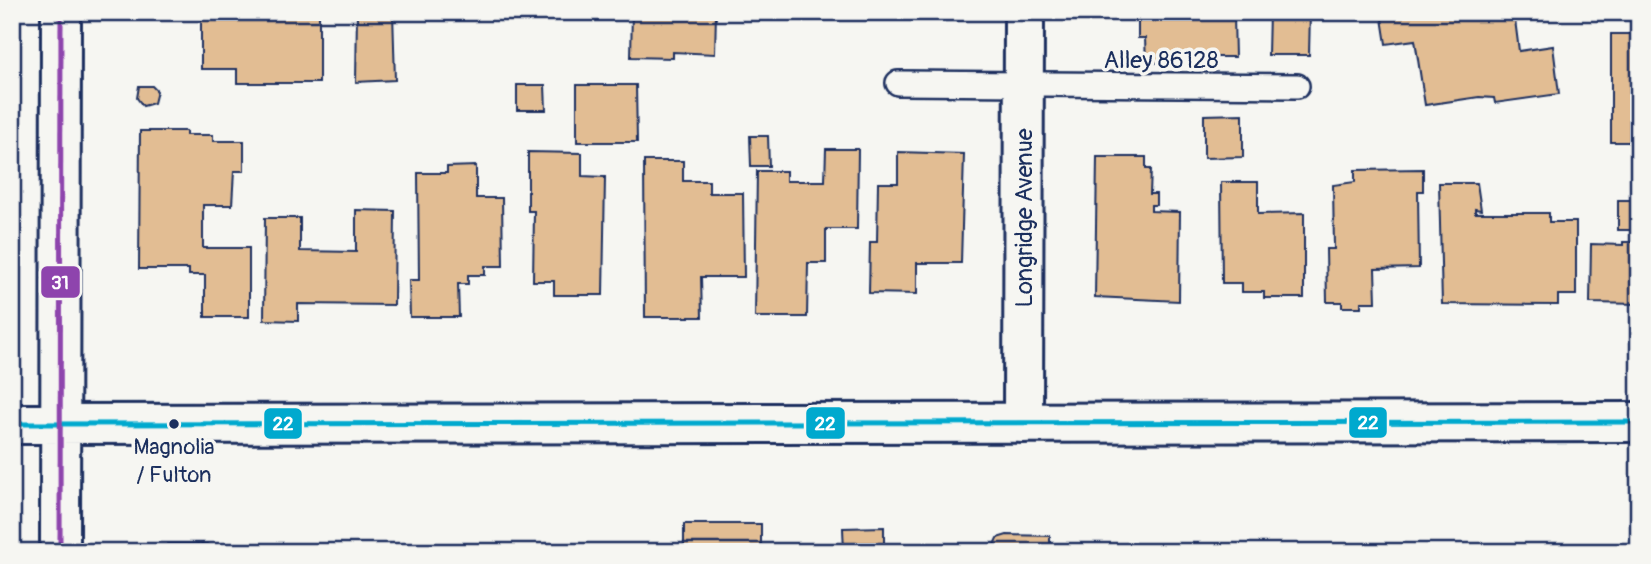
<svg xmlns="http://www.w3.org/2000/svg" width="1651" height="564" viewBox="0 0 1651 564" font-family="Pangolin,sans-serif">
<rect width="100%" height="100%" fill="#f6f6f2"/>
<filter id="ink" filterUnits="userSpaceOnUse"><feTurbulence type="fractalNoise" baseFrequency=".0143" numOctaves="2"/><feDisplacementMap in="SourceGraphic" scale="14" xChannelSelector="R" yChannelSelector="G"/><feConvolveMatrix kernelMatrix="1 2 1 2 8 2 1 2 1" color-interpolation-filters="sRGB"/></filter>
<g filter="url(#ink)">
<!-- building -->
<path fill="#e2bd93" stroke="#1b2f5e" stroke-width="2" d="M201 12H319V83H237V69H201Z
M357 12H393L395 80 356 82Z
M632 12H716L715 54 673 52V58L631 57Z
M919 12H964V20L919 21Z
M1124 12H1248V17H1234L1235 57H1212V53L1175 54V62L1146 63 1145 38H1138V18H1124Z
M1269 12H1310L1309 55H1268Z
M1381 12H1514L1519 51 1553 46 1559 94 1495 103 1494 98 1479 97 1425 105 1415 40 1386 44Z
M1611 34H1639V142H1611Z
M517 85H545L546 110H517Z
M577 85H636L637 142H577Z
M139 86H152L157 91 154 103 143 106 137 98Z
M1243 114V157L1204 158V115Z
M140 131H186V135H213V141H244V171H234L232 205H203V248H249V317H205V275H189V269H139Z
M750 136H768L769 166H751Z
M826 149H858L857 229H826V263H808L807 317H755L757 171H786V181H825Z
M528 152 582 153V176L605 177 603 295H554V281H533L534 211H528Z
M898 152 964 154 961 263H917V294L869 293 870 242H877L878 183H898Z
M1097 157H1146V169H1151L1150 194H1156V205H1151V211L1180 212 1179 301 1095 297Z
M644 161H683V181H709V193H743L744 277H701L702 317H645Z
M476 166V198H502L503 266H485V275H468V284H458L459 317H410L409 280H419L418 173H447V167Z
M1423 169V191H1418L1419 268 1375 269 1376 302H1361V307H1342V302H1327L1326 249H1334L1333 185 1355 182V170Z
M1221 182H1258V214L1304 213V298H1264V292H1242V283H1222Z
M1439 183H1477L1481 210 1475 209V213H1549V222H1576V295H1558V305L1442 304Z
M1618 200H1639V230H1618Z
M356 210 395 211 394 305 298 304V321L264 320 265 218H300V251L356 252Z
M1623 242H1639V304L1590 303 1591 244 1623 245Z
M684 524H761V552H684Z
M884 527V552H844L843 528Z
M1007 535 1050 536V552H967V545H994L997 538Z
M168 544H207L216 550H243L250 544 281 545 286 552H168Z
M1137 547H1203V552H1137Z
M1487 548H1513V552H1487Z
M1559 549H1583V552H1559Z"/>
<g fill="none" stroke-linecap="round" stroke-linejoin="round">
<defs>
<path id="lane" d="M898 83 1297 86"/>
<path id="street" d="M1023 423 1024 12"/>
<path id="secondary" d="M12 424 1639 422
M60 552 61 12"/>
</defs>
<!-- lane casing -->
<use href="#lane" stroke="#1b2f5e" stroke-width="28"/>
<!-- street casing -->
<use href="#street" stroke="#1b2f5e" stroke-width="44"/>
<!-- secondary casing -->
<use href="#secondary" stroke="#1b2f5e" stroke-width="44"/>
<!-- lane -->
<use href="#lane" stroke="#f6f6f2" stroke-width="23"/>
<!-- street -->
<use href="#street" stroke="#f6f6f2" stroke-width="38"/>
<!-- secondary -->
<use href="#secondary" stroke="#f6f6f2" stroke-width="38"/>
<defs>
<path id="bus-1" d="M12 424 1639 422"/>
<path id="bus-2" d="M60 552 61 12"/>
</defs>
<!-- bus-1 casing -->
<use href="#bus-1" stroke="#f6f6f2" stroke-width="10"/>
<!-- bus-2 casing -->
<use href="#bus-2" stroke="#f6f6f2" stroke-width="10"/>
<!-- bus-1 -->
<use href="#bus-1" stroke="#00a9ce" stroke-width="5"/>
<!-- bus-2 -->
<use href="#bus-2" stroke="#8e44ad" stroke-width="5"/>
</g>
</g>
<!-- markers -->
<circle fill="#1b2f5e" stroke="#f6f6f2" stroke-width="2.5" cx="174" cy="424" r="6"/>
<g text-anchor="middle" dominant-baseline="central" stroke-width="7" stroke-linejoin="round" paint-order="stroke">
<!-- bus labels -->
<g font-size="22" fill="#1b2f5e" stroke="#f6f6f2">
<text x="174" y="447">Magnolia<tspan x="174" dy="28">/ Fulton</tspan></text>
</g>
<!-- street labels -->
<g font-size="24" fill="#1b2f5e" stroke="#f6f6f2">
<text x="1161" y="60">Alley 86128</text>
<text transform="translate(1024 218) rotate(-90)">Longridge Avenue</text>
</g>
</g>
<g stroke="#f6f6f2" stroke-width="2.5">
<rect x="40" y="265" width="41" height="34" rx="7" fill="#8e44ad"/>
<rect x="1348" y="406" width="40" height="33" rx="7" fill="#00a9ce"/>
<rect x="805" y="406" width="41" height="34" rx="7" fill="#00a9ce"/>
<rect x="263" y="407" width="40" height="33" rx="7" fill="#00a9ce"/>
</g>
<g font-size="19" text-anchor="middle" font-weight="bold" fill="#fff">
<text x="60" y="289">31</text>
<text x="1368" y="429">22</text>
<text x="825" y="430">22</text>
<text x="283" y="430">22</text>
</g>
<!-- margin -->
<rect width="1651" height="564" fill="none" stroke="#f6f6f2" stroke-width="42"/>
<rect x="21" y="21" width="1609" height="522" fill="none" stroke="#1b2f5e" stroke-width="2.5" filter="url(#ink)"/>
</svg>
